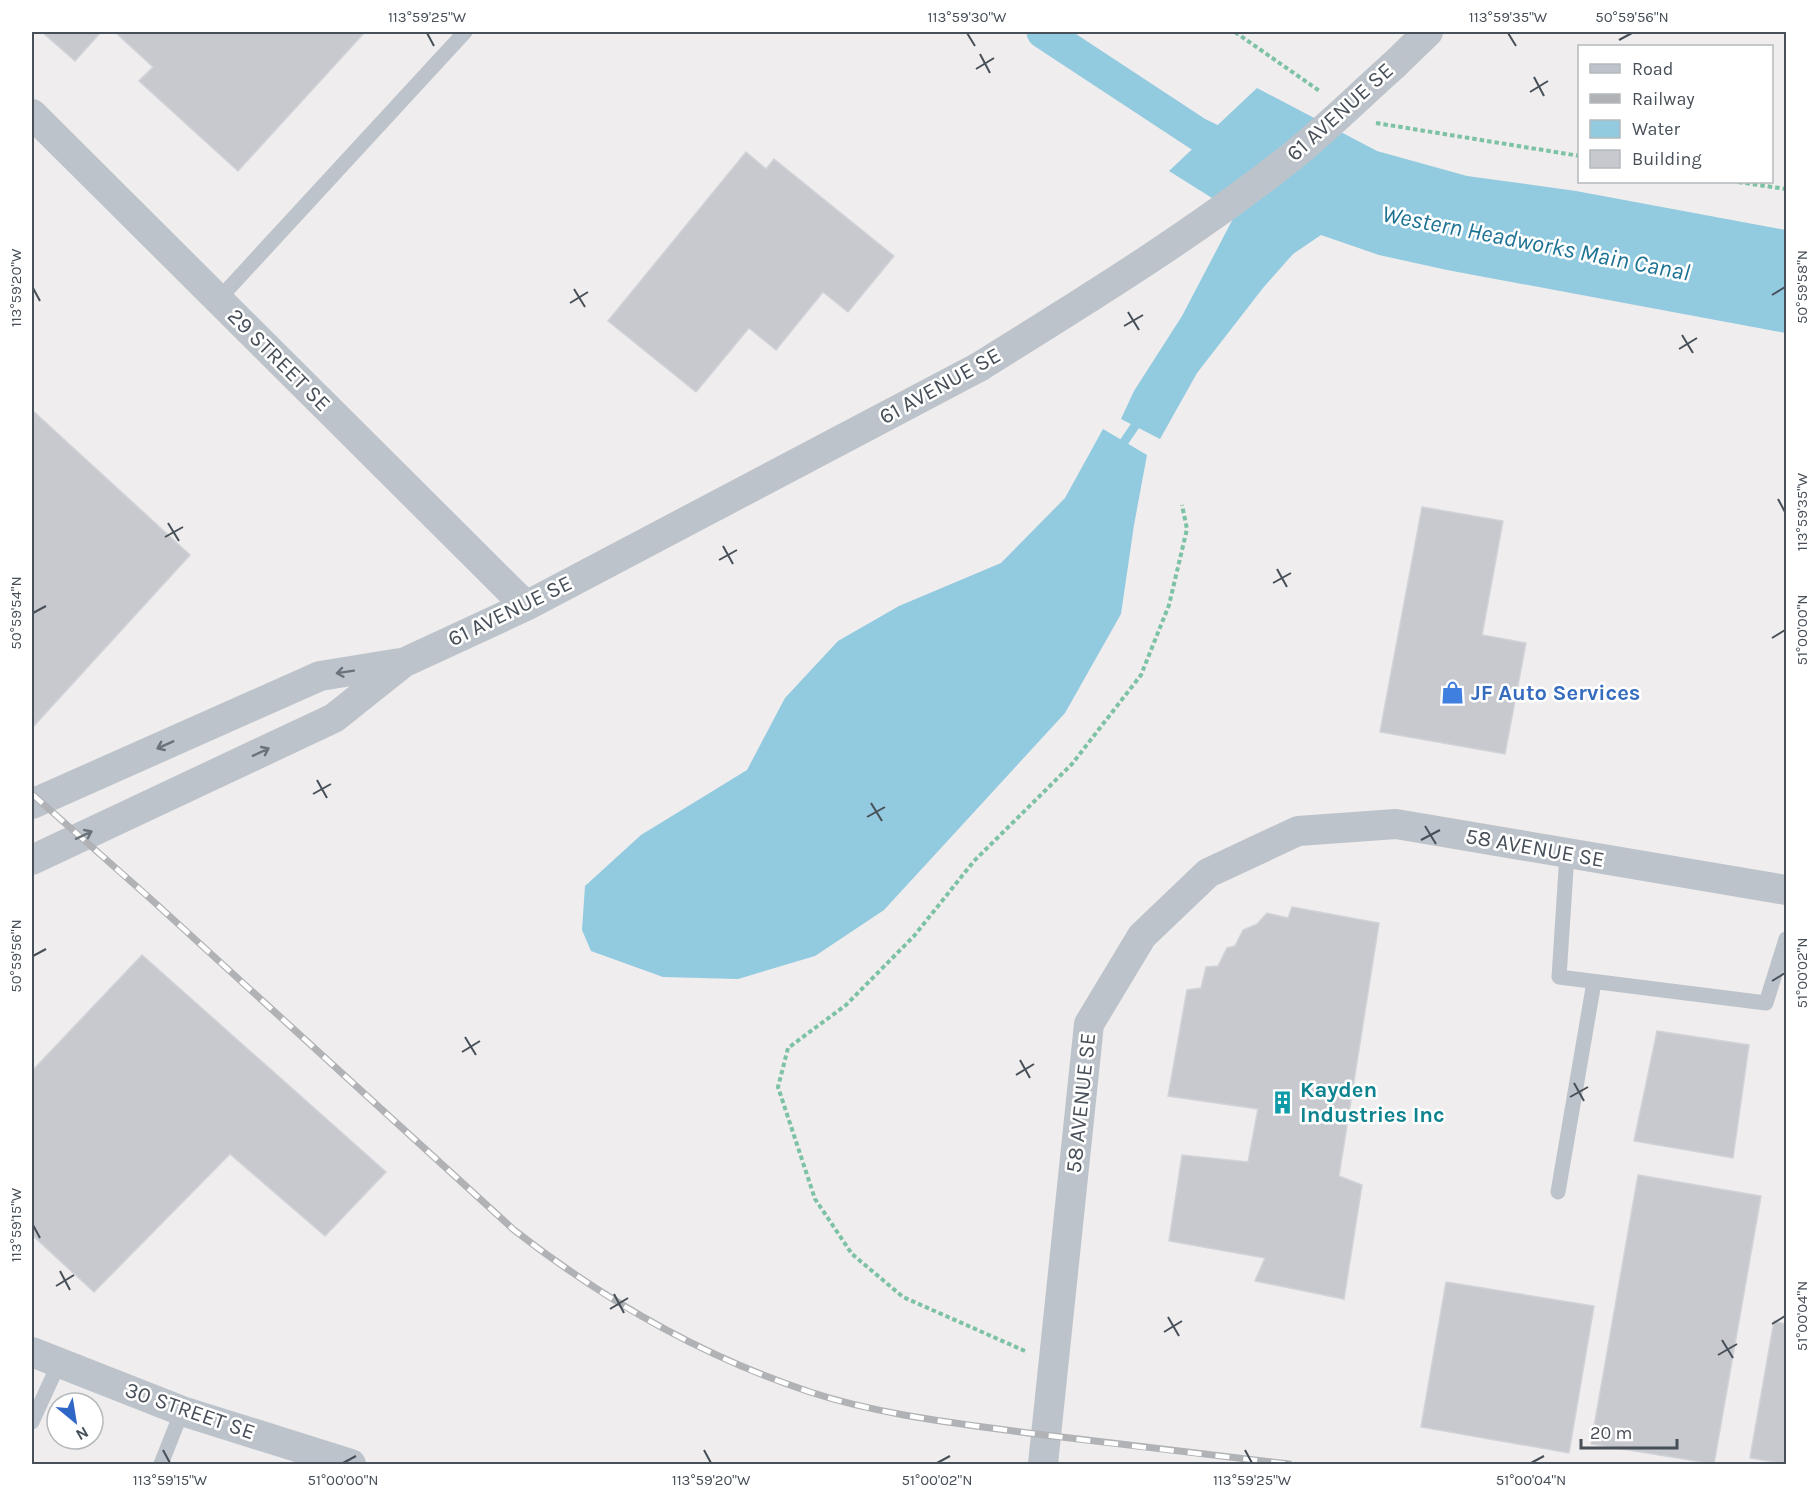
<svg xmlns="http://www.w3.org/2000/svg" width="1818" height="1496" viewBox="0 0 1818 1496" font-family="Karla,sans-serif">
<rect width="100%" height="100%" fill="#efeded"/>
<!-- water -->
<path fill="#92cae0" d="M1257 88 1377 151 1467 176 1576 191 1786 230V333L1447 270 1379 255 1321 235 1293 254 1263 288 1197 373 1160 439 1121 419 1134 391 1182 316 1236 213 1169 171Z
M1103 429 1147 455 1134 525 1121 614 1065 713 884 910 815 956 738 979 663 977 591 951 582 930 585 886 641 835 747 770 785 698 838 641 899 606 1001 563 1065 498Z"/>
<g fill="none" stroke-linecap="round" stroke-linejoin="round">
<!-- stream -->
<path stroke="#92cae0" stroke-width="9" d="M1124 442 1141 417"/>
<!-- canal -->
<path stroke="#92cae0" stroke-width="33" d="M1043 32 1198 134 1246 157"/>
</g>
<!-- building -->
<path fill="#c7c9cf" stroke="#d1d3d8" stroke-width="1.5" d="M42 32H101L75 61Z
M115 32H365L238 171 139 81 153 67Z
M746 152 766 169 774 159 894 256 848 312 823 292 776 350 749 328 696 392 608 321Z
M32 410 190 555 32 728Z
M1422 507 1503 521 1482 635 1526 643 1505 754 1380 732Z
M1292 907 1379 923 1339 1176 1362 1185 1344 1299 1255 1281 1265 1258 1169 1241 1182 1155 1248 1162 1258 1109 1168 1096 1187 990 1201 988 1206 967 1218 966 1227 948 1235 946 1243 930 1257 924 1267 913 1288 918Z
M142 955 386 1172 325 1236 230 1154 94 1292 32 1235V1071Z
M1657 1031 1749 1045 1733 1158 1634 1141Z
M1638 1175 1761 1196 1714 1464 1591 1444Z
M1446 1282 1594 1306 1569 1453 1421 1427Z
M1774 1321 1786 1324V1464L1750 1458Z"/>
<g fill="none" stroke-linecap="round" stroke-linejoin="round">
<!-- path -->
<path stroke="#7dc2a5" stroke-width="4" stroke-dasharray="4.5 3" stroke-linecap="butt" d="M1235 32 1321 92
M1376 123 1580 156
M1738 182 1786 189
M1025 1351 903 1297 852 1254 815 1199 778 1087 788 1048 846 1005 914 936 974 861 1072 764 1141 675 1169 605 1187 529 1182 505"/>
<!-- service -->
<path stroke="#bdc3ca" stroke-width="15" d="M218 300 465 32
M1567 854 1559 977 1766 1003 1786 939
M1558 1192 1594 982
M32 1422 59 1363
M161 1464 182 1411"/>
<!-- minor -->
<path stroke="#bdc3ca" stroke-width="30" d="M1394 65 1428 32
M32 114 526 606
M32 804 320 676 400 663
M32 860 334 718 403 663 526 606 979 367
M32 1352 182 1411 351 1464
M1043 1464 1089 1024 1142 936 1208 873 1298 831 1396 824 1786 890"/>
<defs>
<path id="rail" d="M32 794 153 901 514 1230C604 1300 701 1356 810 1392 880 1415 955 1423 1028 1433 1115 1444 1202 1454 1289 1464"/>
</defs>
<!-- rail casing -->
<use href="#rail" stroke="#b0b2b6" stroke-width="7"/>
<!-- rail -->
<use href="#rail" stroke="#fff" stroke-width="4.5" stroke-dasharray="14" stroke-linecap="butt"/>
<!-- minor-bridge -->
<path stroke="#bdc3ca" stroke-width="30" d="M979 367C1083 302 1188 238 1285 162 1323 132 1358 97 1394 65"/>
</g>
<!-- one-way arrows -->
<defs><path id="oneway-shaft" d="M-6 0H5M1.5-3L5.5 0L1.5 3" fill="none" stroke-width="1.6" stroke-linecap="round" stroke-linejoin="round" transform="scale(1.5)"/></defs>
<g stroke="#6a727a">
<use href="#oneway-shaft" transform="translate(345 672) rotate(171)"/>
<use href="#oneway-shaft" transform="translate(165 745) rotate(156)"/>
<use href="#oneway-shaft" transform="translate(261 752) rotate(-25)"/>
<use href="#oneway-shaft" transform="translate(84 835) rotate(-25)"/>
</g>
<!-- ticks -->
<path fill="none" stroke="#474f58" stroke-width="2" d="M427 33 434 46M967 33 975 46M1508 33 1516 46M1619 40 1632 33M980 54 990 73M976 69 994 58M1534 77 1544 96M1530 92 1548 81M33 288 40 301M574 289 585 307M1772 295 1785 287M570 303 588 292M1128 312 1139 330M1124 326 1143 315M1682 335 1693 353M1679 349 1697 338M1778 499 1785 512M168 523 179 541M165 537 183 527M723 546 733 564M719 560 737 550M1277 569 1287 587M1273 583 1291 573M33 613 46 606M1772 638 1785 630M317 780 327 798M313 794 331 784M871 803 882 821M867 817 885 807M1425 826 1436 844M1421 840 1440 830M33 956 46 949M1772 981 1785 973M465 1037 476 1055M462 1052 480 1041M1020 1060 1030 1078M1016 1075 1034 1064M1574 1083 1584 1101M1570 1097 1588 1087M33 1225 40 1238M60 1271 70 1290M56 1286 74 1275M614 1294 624 1313M610 1309 628 1298M1168 1317 1179 1336M1772 1324 1785 1316M1164 1332 1182 1321M1722 1340 1733 1358M1718 1355 1737 1344M163 1450 170 1463M704 1450 711 1463M1245 1450 1252 1463M343 1463 356 1456M937 1463 950 1456M1531 1463 1544 1456"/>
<!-- icons -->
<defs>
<symbol id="shop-bare" viewBox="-9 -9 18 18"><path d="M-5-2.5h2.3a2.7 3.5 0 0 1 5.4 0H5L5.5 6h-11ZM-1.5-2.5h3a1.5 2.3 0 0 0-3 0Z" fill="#3f7fe0" stroke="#fff" stroke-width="2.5" paint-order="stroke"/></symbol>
<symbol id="building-bare" viewBox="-9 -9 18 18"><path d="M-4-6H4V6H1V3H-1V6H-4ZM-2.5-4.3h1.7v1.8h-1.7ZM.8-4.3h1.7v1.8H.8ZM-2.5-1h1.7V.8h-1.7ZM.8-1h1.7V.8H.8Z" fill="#0f9aa8" stroke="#fff" stroke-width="2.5" paint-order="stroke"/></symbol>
</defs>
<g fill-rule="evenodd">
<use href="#shop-bare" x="1436" y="676" width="33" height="33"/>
<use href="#building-bare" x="1266" y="1086" width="33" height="33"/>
</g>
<g text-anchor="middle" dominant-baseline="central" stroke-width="5" stroke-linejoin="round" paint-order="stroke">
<!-- street labels -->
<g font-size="22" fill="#474f58" stroke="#fff">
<text transform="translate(1340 112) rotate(-42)">61 AVENUE SE</text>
<text transform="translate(279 360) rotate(45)">29 STREET SE</text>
<text transform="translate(940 386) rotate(-29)">61 AVENUE SE</text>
<text transform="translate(510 611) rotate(-26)">61 AVENUE SE</text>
<text transform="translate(1535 848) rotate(10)">58 AVENUE SE</text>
<text transform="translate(1081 1103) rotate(-84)">58 AVENUE SE</text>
<text transform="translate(190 1411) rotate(19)">30 STREET SE</text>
</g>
<!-- shop labels -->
<g font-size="22" font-weight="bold" fill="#366cbe" stroke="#fff" text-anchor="start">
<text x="1471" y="693">JF Auto Services</text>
</g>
<!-- culture labels -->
<g font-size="22" font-weight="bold" fill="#0d838f" stroke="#fff" text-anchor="start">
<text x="1300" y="1090">Kayden<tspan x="1300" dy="25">Industries Inc</tspan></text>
</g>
<!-- water labels -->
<g font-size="24" font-style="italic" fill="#1e7394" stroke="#fff">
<text transform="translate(1536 243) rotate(11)">Western Headworks Main Canal</text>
</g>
</g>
<!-- border -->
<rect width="1818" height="1496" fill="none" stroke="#ffffff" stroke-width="66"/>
<!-- legend -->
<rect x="1578" y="45" width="195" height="138" fill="#ffffff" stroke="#b5b9bc" stroke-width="1.5"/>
<rect x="1590" y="64" width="30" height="9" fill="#bdc3ca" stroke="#b5b9bc" stroke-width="1.5"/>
<text x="1632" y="75" font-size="18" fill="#474f58">Road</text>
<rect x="1590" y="94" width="30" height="9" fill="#b0b2b6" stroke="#b5b9bc" stroke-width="1.5"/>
<text x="1632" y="105" font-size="18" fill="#474f58">Railway</text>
<rect x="1590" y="120" width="30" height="18" fill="#92cae0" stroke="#b5b9bc" stroke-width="1.5"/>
<text x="1632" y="135" font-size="18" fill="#474f58">Water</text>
<rect x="1590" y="150" width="30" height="18" fill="#c7c9cf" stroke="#b5b9bc" stroke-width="1.5"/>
<text x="1632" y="165" font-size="18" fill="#474f58">Building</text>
<!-- north arrow -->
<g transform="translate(75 1421) rotate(150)"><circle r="28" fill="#ffffff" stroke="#b5b9bc" stroke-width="1.5"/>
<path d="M0-4.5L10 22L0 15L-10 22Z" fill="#2f67c7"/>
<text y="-9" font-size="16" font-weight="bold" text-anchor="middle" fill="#474f58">N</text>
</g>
<!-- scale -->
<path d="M1581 1439v9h96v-9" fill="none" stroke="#474f58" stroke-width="3"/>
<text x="1590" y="1439" font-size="18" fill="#474f58" stroke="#ffffff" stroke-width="4.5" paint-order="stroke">20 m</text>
<rect x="33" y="33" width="1752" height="1430" fill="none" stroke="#474f58" stroke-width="2"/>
<g font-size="15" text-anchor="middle" fill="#474f58">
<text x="427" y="22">113°59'25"W</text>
<text x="967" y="22">113°59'30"W</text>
<text x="1508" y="22">113°59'35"W</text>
<text x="1632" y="22">50°59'56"N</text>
<text transform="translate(1802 287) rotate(-90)" y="5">50°59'58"N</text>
<text transform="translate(16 288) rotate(-90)" y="5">113°59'20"W</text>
<text transform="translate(1802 512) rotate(-90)" y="5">113°59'35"W</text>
<text transform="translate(16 613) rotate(-90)" y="5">50°59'54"N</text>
<text transform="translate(1802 630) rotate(-90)" y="5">51°00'00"N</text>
<text transform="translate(16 956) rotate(-90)" y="5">50°59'56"N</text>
<text transform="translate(1802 973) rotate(-90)" y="5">51°00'02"N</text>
<text transform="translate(16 1225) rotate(-90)" y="5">113°59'15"W</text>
<text transform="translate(1802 1316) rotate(-90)" y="5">51°00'04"N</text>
<text x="170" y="1485">113°59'15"W</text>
<text x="343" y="1485">51°00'00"N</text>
<text x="711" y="1485">113°59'20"W</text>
<text x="937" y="1485">51°00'02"N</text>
<text x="1252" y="1485">113°59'25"W</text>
<text x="1531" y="1485">51°00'04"N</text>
</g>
</svg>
